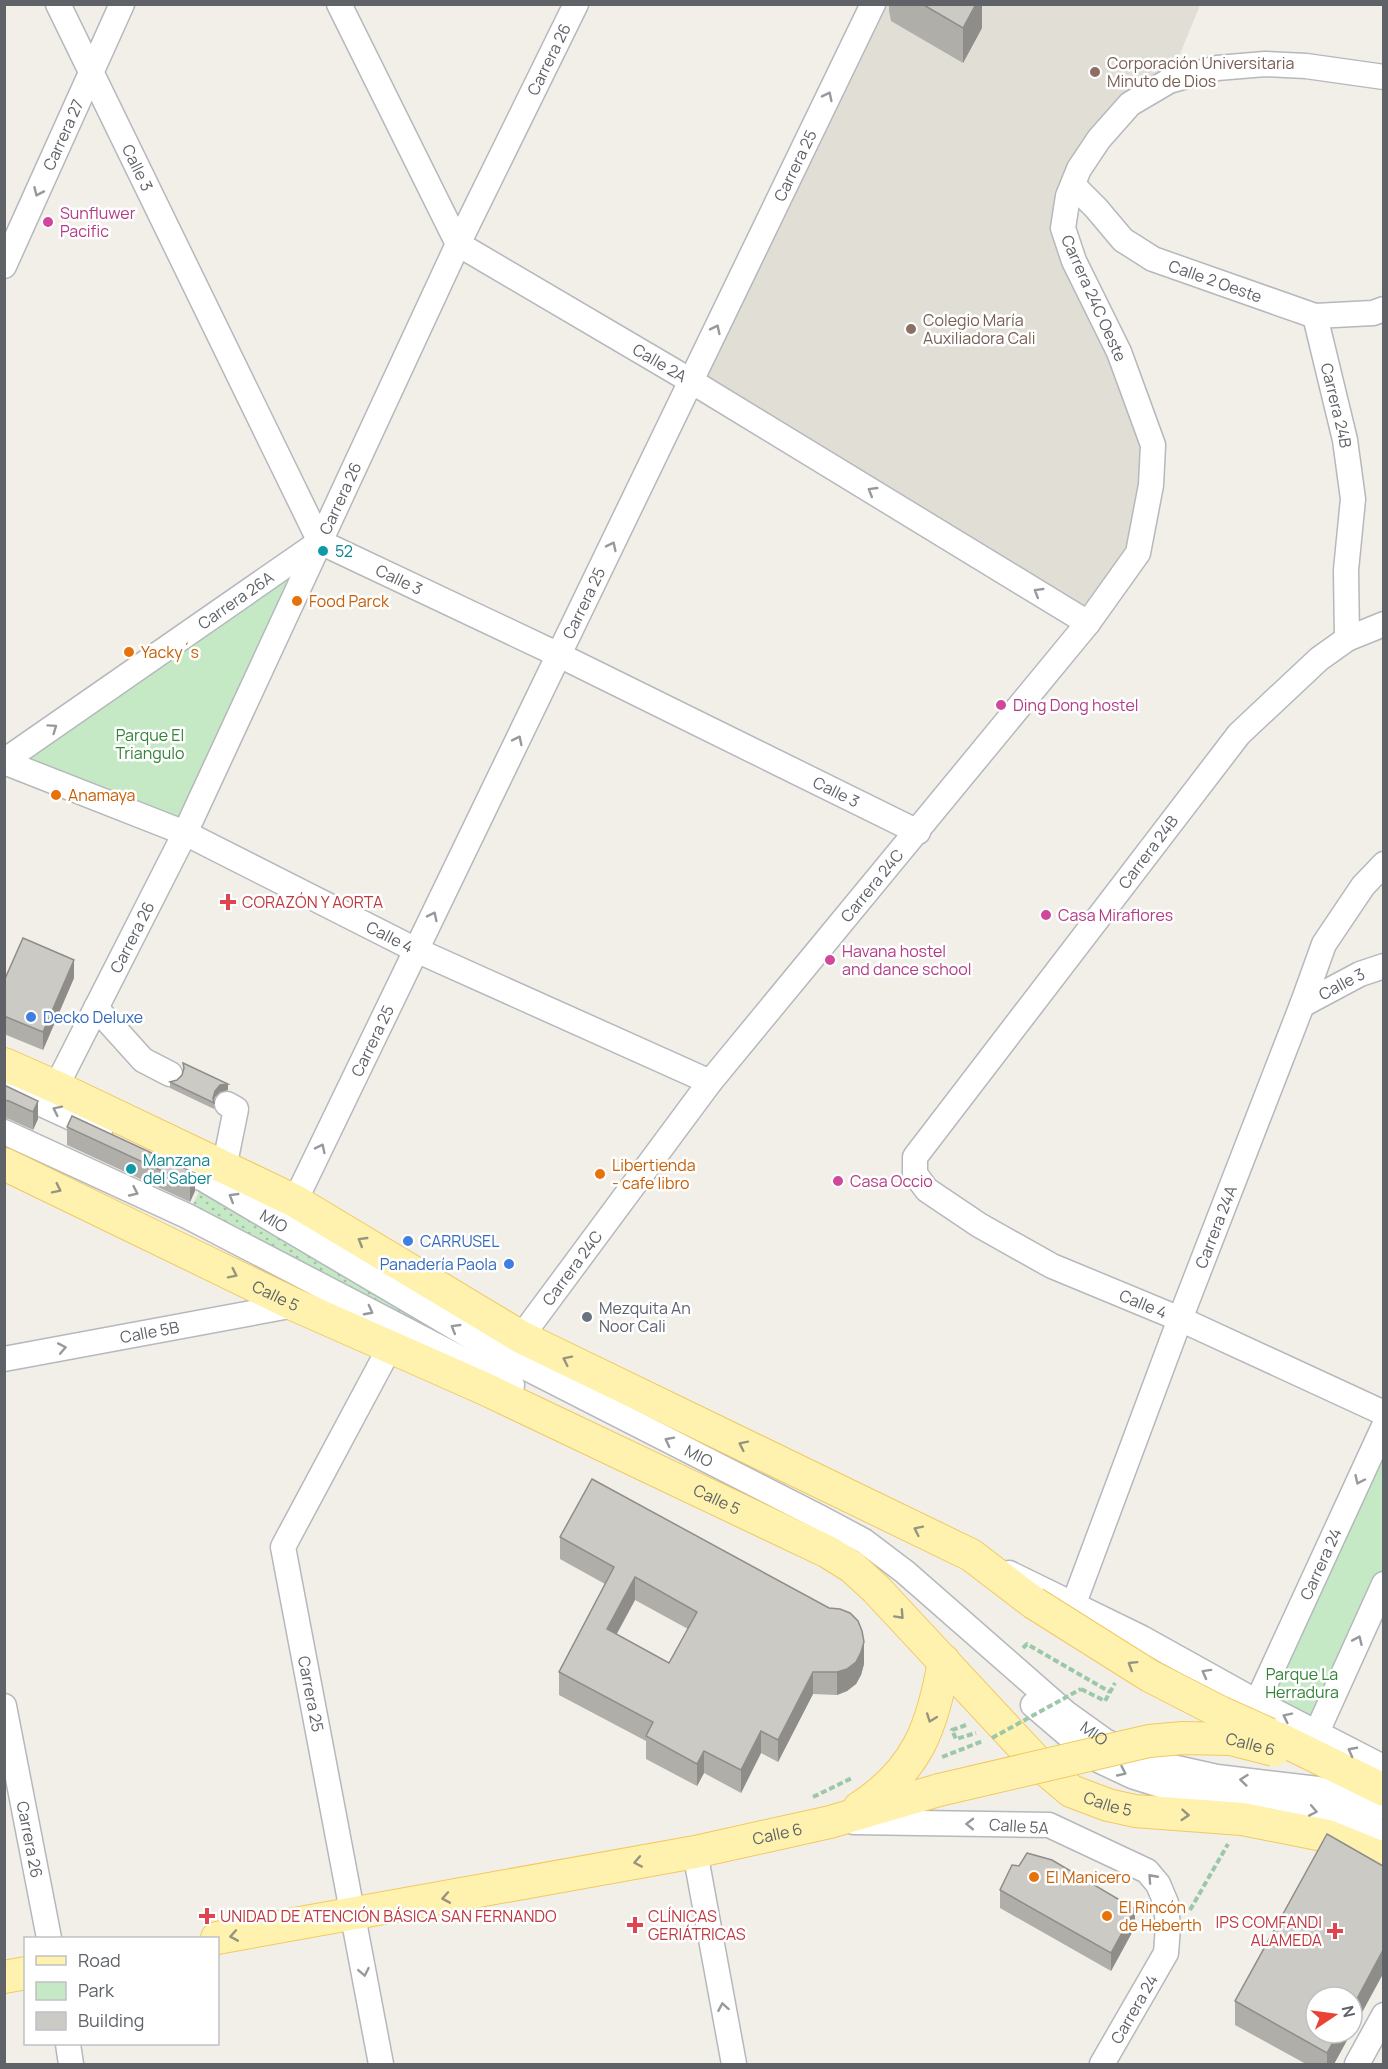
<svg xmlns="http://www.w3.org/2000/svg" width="1388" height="2069" viewBox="0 0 1388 2069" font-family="Manrope,sans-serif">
<defs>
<pattern id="grass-dots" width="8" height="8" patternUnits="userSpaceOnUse" patternTransform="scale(1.5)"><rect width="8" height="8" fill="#c5e8c5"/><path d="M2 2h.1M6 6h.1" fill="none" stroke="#a3c0a4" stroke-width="1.8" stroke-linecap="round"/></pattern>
</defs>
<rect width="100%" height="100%" fill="#f1efe8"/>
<!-- education -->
<path fill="#e1ded6" d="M873 5H1200L1169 81 1099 139 1063 228 1153 445 1138 553 1088 623 691 381Z"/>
<!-- grass -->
<path fill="url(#grass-dots)" d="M205 1180 505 1357 492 1375 187 1216Z"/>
<!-- green -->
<path fill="#c5e8c5" d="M320 542 185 833 5 762Z
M1383 1426V1584L1317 1732 1257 1702Z"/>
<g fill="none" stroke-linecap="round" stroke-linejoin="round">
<defs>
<g id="minor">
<path id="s1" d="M58 4 320 542 559 655 918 832"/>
<path id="s2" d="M339 4 458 244 691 381 1088 623"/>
<path id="s3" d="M1073 185 1096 208 1123 240 1153 259 1315 316 1373 313 1384 309"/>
<path id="s4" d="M4 266 122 4"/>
<path id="s5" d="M1315 316 1345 440 1353 499 1346 570 1347 639"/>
<path id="s6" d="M1384 624 1347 639 1319 659 1239 734 915 1157V1174L927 1190 979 1225 1052 1266 1180 1319 1384 1413"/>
<path id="s7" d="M4 761 318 543"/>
<path id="s8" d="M4 762 185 833 416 950 710 1082"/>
<path id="s9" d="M1302 1005 1360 974 1384 966"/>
<path d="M96 1008 143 1060 170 1074"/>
<path d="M4 1087 100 1131"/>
<path id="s10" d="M56 1087 185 833 458 244 576 4"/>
<path d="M4 1132 187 1216 512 1385"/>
<path id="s11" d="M167 1162 205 1180 505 1357 819 1517 864 1541 905 1572 1066 1713 1105 1741 1143 1758 1172 1767 1217 1777 1318 1789 1384 1808"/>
<path d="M224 1168 236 1109 227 1104"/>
<path id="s12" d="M295 1201 873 4"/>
<path id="s13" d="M521 1337 710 1082 1088 623 1138 553 1151 485 1153 445 1119 352 1074 261 1063 228 1068 196 1079 169 1099 139 1130 104 1169 81 1217 68 1265 64 1306 66 1384 77"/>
<path id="s14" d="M4 1359 295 1305"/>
<path d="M1009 1573 1142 1638 1257 1702 1377 1764 1384 1774"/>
<path id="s15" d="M1074 1603 1180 1319 1302 1005 1324 944 1363 886 1384 864"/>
<path id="s16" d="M1257 1702 1384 1426"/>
<path d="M1033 1705 1096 1759 1132 1776 1167 1787 1319 1812 1384 1833"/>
<path id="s17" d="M4 1706 49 1938"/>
<path d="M1317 1732 1384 1584"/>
<path d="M854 1822 1049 1825 1147 1871 1158 1884 1166 1903 1168 1927 1166 1953 1102 2064"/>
<path d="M695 1852 734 2064"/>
<path d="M68 2044 71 2064"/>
<path d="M381 2064 283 1547 390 1347"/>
<path d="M1357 2064 1384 2015"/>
</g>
<g id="major">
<path d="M4 1064 56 1087 295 1201 521 1337 971 1555 1034 1603"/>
<path id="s18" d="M4 1164 295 1305 483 1388 828 1552 852 1567 876 1589 1038 1763 1071 1791 1108 1805 1135 1811 1242 1819 1328 1836 1384 1859"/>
<path d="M1278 1738 1384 1790"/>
<path d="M859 1808C917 1771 933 1726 944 1661"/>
<path id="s19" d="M217 1938 695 1852 830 1822 939 1790"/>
<path d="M4 1977 26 1973"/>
</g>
</defs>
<!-- minor casing -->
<use href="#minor" stroke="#b5b8bc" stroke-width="27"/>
<!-- major casing -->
<use href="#major" stroke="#f2c960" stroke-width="34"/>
<!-- path -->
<path stroke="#9cc7a9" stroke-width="4" stroke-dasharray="6 3" stroke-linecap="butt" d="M1023 1648 1027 1644 1110 1692
M1081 1689 1105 1701 1115 1683
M966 1725 952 1730 956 1739 976 1733
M942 1757 983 1741
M813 1797 852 1778
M1190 1910 1228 1844"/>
<!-- minor -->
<use href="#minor" stroke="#fff" stroke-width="24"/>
<!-- major -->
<use href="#major" stroke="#fff2af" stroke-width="32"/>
<defs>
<g id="major-bridge">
<path d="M1034 1603 1150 1676 1220 1712 1269 1734"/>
<path id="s20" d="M939 1790 1149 1741 1183 1738 1231 1739 1274 1750"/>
</g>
</defs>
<!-- major-bridge casing -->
<use href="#major-bridge" stroke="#f2c960" stroke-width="34" stroke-linecap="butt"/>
<!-- path-bridge -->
<path stroke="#9cc7a9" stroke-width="4" stroke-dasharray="6 3" stroke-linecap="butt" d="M992 1738 1081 1689"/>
<!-- major-bridge -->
<use href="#major-bridge" stroke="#fff2af" stroke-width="32"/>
</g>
<!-- wall -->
<path fill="#afaea9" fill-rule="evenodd" d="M889 4H982V28L963 63 891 21 889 11Z
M74 978 43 1050 4 1034V981Z
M183 1063 228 1090 220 1092 215 1097 214 1101V1109L170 1088V1082L177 1080 182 1075 183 1071Z
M4 1085 38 1101V1119L33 1130 9 1119 4 1118Z
M67 1127 195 1173V1191L190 1202 67 1145Z
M560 1537 864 1664 861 1675 856 1684 847 1691 837 1695 813 1694 778 1762 761 1753 741 1793 704 1773 697 1786 646 1759V1741L559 1695V1672L605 1584 560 1559ZM635 1600 688 1629 669 1663 617 1634Z
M1000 1890 1135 1927 1111 1971 1000 1908Z
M1235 2001 1351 2033 1334 2064H1306L1235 2025Z"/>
<!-- shaded-wall -->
<path fill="#8f8d8a" d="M976 4H982V28L963 63V28Z
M74 960V978L43 1050V1032Z
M228 1084V1090L220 1092 215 1097 213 1104V1098L215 1091 220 1085Z
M38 1101V1119L33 1130V1112Z
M195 1173V1191L190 1202V1184Z
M635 1577V1600L607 1651V1629Z
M864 1642V1664L861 1675 856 1684 847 1691 837 1695V1672Z
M813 1672V1694L778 1762V1740Z
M761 1731V1753L741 1793V1770Z
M704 1751V1773L697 1786V1764Z
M1135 1909V1927L1111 1971V1953Z
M1383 1950V1974L1352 2031V2008Z
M1338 2033H1351L1334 2064H1327V2053Z"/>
<!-- building -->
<path fill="#cccac5" stroke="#8f8d8a" stroke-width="1.5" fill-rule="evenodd" d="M922 4H976L963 28Z
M23 938 74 960 43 1032 4 1016V981Z
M183 1063 228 1084 220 1085 215 1091 213 1098 214 1103 170 1082 177 1080 182 1075 184 1068Z
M4 1085 38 1101 33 1112 9 1101 4 1100Z
M72 1116 195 1173 190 1184 67 1127Z
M592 1479 829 1608 840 1609 850 1613 858 1621 862 1631 864 1642 861 1652 856 1662 847 1669 837 1672H813L778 1740 761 1731 741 1770 704 1751 697 1764 646 1736 653 1722 559 1672 614 1567 560 1537ZM635 1577 697 1612 669 1663 607 1629Z
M1327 1834 1383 1866V1950L1352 2008V1997H1316V2033H1338L1327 2053 1235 2001Z
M1027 1853 1052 1860 1135 1909 1111 1953 1000 1890 1012 1865 1019 1866Z"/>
<!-- one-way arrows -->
<defs><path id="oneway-chevron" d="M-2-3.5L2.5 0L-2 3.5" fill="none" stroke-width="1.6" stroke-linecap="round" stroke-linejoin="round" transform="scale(1.5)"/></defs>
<g stroke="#979a9d">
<use href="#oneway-chevron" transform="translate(828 96) rotate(-64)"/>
<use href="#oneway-chevron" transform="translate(38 192) rotate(114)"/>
<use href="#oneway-chevron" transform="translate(716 329) rotate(-64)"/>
<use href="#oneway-chevron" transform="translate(872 491) rotate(-149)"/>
<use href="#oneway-chevron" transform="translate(612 546) rotate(-64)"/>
<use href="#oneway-chevron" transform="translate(1038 592) rotate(-149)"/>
<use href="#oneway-chevron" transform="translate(53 728) rotate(-35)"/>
<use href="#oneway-chevron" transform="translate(518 740) rotate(-64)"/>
<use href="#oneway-chevron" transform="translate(433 916) rotate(-64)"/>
<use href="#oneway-chevron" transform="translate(57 1110) rotate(-154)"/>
<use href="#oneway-chevron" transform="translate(321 1148) rotate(-64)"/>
<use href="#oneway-chevron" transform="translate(134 1192) rotate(25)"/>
<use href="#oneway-chevron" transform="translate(233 1197) rotate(-149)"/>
<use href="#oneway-chevron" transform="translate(369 1311) rotate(28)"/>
<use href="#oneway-chevron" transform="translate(455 1328) rotate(-149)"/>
<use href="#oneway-chevron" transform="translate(62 1348) rotate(-11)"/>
<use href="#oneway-chevron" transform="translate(669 1441) rotate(-153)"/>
<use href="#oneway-chevron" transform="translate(1359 1480) rotate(115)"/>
<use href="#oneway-chevron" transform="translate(1358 1640) rotate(-66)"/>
<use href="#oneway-chevron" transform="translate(1206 1673) rotate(-151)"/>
<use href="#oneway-chevron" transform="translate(1287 1717) rotate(-154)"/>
<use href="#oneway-chevron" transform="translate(1352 1751) rotate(-152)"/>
<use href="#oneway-chevron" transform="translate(1122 1772) rotate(25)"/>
<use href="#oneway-chevron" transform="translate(1244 1780) rotate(-174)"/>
<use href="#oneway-chevron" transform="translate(1313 1811) rotate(11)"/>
<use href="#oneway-chevron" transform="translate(970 1824) rotate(-179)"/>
<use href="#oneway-chevron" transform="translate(1152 1878) rotate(-132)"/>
<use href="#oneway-chevron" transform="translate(364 1972) rotate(79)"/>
<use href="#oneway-chevron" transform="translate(723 2007) rotate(-100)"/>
</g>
<g stroke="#979581">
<use href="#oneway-chevron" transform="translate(57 1189) rotate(26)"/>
<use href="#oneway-chevron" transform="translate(362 1241) rotate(-149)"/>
<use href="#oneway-chevron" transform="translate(233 1274) rotate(26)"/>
<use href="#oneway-chevron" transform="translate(567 1360) rotate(-154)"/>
<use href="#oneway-chevron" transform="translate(743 1445) rotate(-154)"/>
<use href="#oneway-chevron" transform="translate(918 1530) rotate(-154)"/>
<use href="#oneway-chevron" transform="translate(900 1615) rotate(47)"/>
<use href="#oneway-chevron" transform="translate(1132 1665) rotate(-148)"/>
<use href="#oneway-chevron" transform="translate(931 1718) rotate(110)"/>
<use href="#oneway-chevron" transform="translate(1185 1815) rotate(4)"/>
<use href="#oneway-chevron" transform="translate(638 1862) rotate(169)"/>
<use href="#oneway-chevron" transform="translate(446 1898) rotate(170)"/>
<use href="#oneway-chevron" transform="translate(234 1936) rotate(170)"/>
</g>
<!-- markers -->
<g fill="#8d6e63" stroke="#fff" stroke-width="2">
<circle cx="1095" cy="72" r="6"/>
<circle cx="911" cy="329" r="6"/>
</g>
<g fill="#d1479c" stroke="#fff" stroke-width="2">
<circle cx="48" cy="222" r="6"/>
<circle cx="1001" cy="705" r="6"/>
<circle cx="1046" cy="915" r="6"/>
<circle cx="830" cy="960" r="6"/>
<circle cx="838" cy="1181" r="6"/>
</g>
<g fill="#0f9aa8" stroke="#fff" stroke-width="2">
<circle cx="323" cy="551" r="6"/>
<circle cx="131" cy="1169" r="6"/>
</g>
<g fill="#e8710a" stroke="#fff" stroke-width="2">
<circle cx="297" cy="601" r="6"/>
<circle cx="129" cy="652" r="6"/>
<circle cx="56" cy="795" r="6"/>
<circle cx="600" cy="1174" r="6"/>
<circle cx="1034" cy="1877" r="6"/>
<circle cx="1107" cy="1916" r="6"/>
</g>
<g fill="#e0444e" stroke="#fff" stroke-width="2">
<path d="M225 893h6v6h6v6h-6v6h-6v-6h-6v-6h6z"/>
<path d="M204 1907h6v6h6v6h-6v6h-6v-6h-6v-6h6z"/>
<path d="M632 1916h6v6h6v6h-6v6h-6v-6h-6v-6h6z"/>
<path d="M1332 1922h6v6h6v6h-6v6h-6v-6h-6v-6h6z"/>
</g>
<g fill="#3f7fe0" stroke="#fff" stroke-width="2">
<circle cx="31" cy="1017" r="6"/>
<circle cx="408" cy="1241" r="6"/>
<circle cx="509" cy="1264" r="6"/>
</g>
<circle fill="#6b7280" stroke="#fff" stroke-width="2" cx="587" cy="1317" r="6"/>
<g text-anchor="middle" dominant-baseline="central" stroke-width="5" stroke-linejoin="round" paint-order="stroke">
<!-- street labels -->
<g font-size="16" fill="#5f6368" stroke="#fff">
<text stroke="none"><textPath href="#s10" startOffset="1140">Carrera 26</textPath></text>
<text stroke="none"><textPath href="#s4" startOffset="144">Carrera 27</textPath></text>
<text stroke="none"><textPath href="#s12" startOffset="1150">Carrera 25</textPath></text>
<text stroke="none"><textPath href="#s1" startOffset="182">Calle 3</textPath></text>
<text stroke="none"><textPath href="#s3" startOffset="176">Calle 2 Oeste</textPath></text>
<text transform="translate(1094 298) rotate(66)">Carrera 24C Oeste</text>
<text stroke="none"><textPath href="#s2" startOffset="502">Calle 2A</textPath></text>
<text stroke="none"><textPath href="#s5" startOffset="92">Carrera 24B</textPath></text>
<text stroke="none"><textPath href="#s10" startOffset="654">Carrera 26</textPath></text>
<text stroke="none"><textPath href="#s1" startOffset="686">Calle 3</textPath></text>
<text stroke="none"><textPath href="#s7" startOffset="282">Carrera 26A</textPath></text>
<text stroke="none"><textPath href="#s12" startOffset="664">Carrera 25</textPath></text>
<text stroke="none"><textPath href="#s1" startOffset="1172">Calle 3</textPath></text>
<text transform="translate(1148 852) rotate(-53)">Carrera 24B</text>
<text stroke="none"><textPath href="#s13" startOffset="572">Carrera 24C</textPath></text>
<text stroke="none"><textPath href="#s10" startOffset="168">Carrera 26</textPath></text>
<text stroke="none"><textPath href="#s8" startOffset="424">Calle 4</textPath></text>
<text stroke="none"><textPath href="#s9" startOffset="45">Calle 3</textPath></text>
<text stroke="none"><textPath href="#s12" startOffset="178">Carrera 25</textPath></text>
<text stroke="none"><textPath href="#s11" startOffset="122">MIO</textPath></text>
<text stroke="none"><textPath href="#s15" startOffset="402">Carrera 24A</textPath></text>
<text stroke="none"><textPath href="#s13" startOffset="86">Carrera 24C</textPath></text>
<text stroke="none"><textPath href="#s18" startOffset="302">Calle 5</textPath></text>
<text stroke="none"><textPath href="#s6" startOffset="999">Calle 4</textPath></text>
<text stroke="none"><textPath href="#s14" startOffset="148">Calle 5B</textPath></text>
<text stroke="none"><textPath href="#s11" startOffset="608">MIO</textPath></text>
<text stroke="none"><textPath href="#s18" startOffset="788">Calle 5</textPath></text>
<text stroke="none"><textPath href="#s16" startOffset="152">Carrera 24</textPath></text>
<text transform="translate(311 1694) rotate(79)">Carrera 25</text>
<text stroke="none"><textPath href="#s11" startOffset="1094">MIO</textPath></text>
<text stroke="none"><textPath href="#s20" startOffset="318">Calle 6</textPath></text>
<text stroke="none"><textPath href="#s18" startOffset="1292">Calle 5</textPath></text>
<text transform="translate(1019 1826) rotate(4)">Calle 5A</text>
<text stroke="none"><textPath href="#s19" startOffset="570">Calle 6</textPath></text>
<text stroke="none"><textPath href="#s17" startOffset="136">Carrera 26</textPath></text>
<text transform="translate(1134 2009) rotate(-60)">Carrera 24</text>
</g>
<!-- education labels -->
<g font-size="16" fill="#785e54" stroke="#fff" text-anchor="start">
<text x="1107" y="63">Corporación Universitaria<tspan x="1107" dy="18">Minuto de Dios</tspan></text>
<text x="923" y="320">Colegio María<tspan x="923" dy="18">Auxiliadora Cali</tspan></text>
</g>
<!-- hotel labels -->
<g font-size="16" fill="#b23c85" stroke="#fff" text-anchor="start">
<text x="60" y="213">Sunfluwer<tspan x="60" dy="18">Pacific</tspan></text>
<text x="1013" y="705">Ding Dong hostel</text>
<text x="1058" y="915">Casa Miraflores</text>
<text x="842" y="951">Havana hostel<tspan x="842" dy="18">and dance school</tspan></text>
<text x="850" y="1181">Casa Occio</text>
</g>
<!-- culture labels -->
<g font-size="16" fill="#0d838f" stroke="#fff" text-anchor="start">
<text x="335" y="551">52</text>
<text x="143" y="1160">Manzana<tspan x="143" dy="18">del Saber</tspan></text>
</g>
<!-- food labels -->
<g font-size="16" fill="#c56008" stroke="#fff" text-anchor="start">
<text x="309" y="601">Food Parck</text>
<text x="141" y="652">Yacky´s</text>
<text x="68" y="795">Anamaya</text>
<text x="612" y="1165">Libertienda<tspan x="612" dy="18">- cafe libro</tspan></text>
<text x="1046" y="1877">El Manicero</text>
<text x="1119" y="1907">El Rincón<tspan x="1119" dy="18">de Heberth</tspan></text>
</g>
<!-- park labels -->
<g font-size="16" fill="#348238" stroke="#fff">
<text x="150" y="735">Parque El<tspan x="150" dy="18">Triangulo</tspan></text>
<text x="1302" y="1674">Parque La<tspan x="1302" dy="18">Herradura</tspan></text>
</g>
<!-- health labels -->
<g font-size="16" fill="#be3a42" stroke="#fff" text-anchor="start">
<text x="242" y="902">CORAZÓN Y AORTA</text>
<text x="220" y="1916">UNIDAD DE ATENCIÓN BÁSICA SAN FERNANDO</text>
<text x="648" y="1916">CLÍNICAS<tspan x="648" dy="18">GERIÁTRICAS</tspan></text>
<text x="1322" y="1922" text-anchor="end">IPS COMFANDI<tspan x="1322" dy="18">ALAMEDA</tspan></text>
</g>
<!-- shop labels -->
<g font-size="16" fill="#366cbe" stroke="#fff" text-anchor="start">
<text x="43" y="1017">Decko Deluxe</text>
<text x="420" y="1241">CARRUSEL</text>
<text x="497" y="1264" text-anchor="end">Panadería Paola</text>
</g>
<!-- worship labels -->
<g font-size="16" fill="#5b616d" stroke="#fff" text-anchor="start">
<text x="599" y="1308">Mezquita An<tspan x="599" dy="18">Noor Cali</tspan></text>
</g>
</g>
<!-- border -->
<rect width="1388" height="2069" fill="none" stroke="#5f6368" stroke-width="12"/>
<!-- legend -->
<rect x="24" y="1937" width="195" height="108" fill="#ffffff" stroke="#bfc1c3" stroke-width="1.5"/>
<rect x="36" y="1956" width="30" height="9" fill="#fff2af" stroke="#bfc1c3" stroke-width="1.5"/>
<text x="78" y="1967" font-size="18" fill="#5f6368">Road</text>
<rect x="36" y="1982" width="30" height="18" fill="#c5e8c5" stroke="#bfc1c3" stroke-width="1.5"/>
<text x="78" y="1997" font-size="18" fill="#5f6368">Park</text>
<rect x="36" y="2012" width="30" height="18" fill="#cccac5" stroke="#bfc1c3" stroke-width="1.5"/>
<text x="78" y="2027" font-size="18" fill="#5f6368">Building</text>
<!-- north arrow -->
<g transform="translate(1334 2015) rotate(77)"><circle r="28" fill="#ffffff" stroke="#bfc1c3" stroke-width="1.5"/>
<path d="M0-4.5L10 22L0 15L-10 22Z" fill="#ea4335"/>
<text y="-9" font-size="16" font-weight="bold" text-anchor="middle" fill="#5f6368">N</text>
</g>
</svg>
